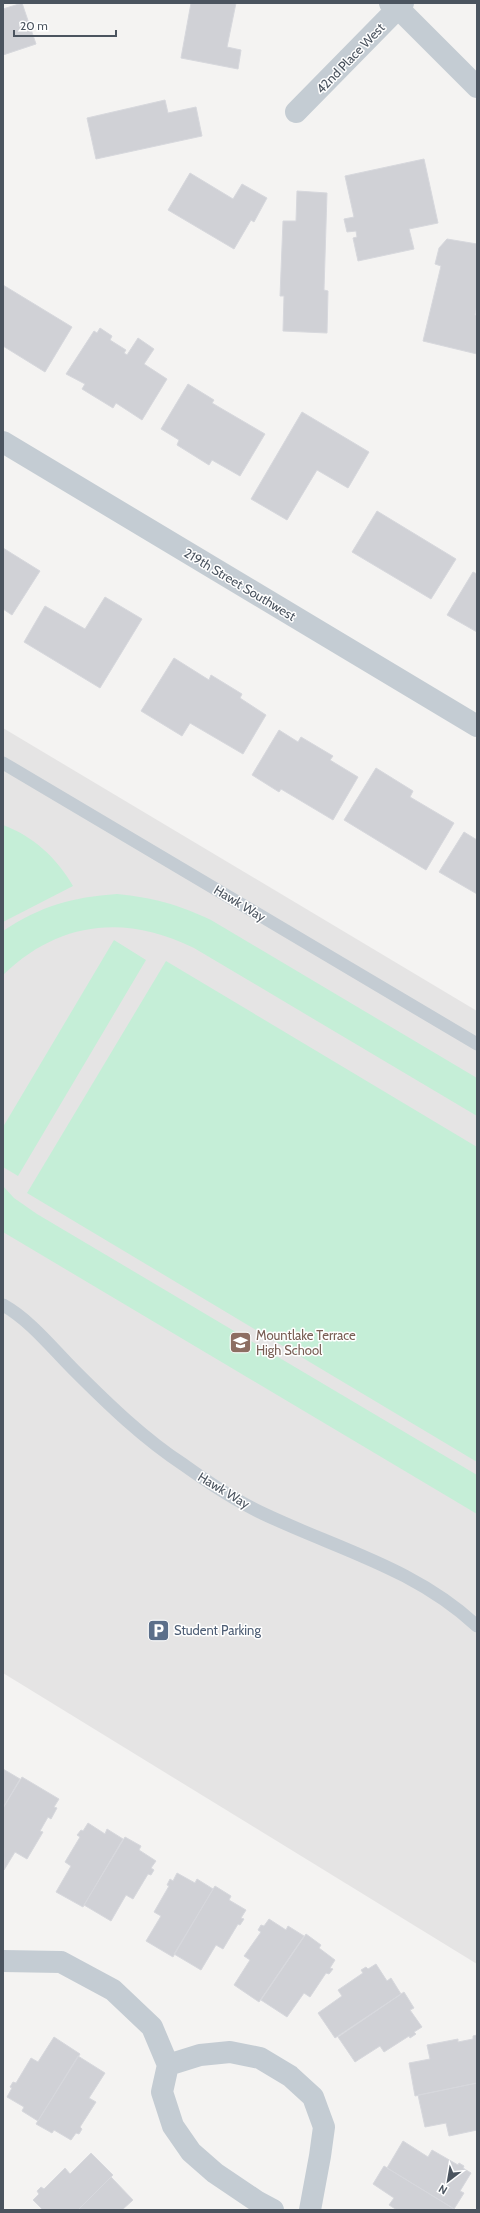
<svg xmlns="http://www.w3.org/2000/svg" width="480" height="2213" viewBox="0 0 480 2213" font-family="Cabin,sans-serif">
<rect width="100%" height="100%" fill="#f4f3f2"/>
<!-- education -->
<path fill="#e5e4e4" d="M3 728 477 1011V1964L3 1673Z"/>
<!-- green -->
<path fill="#c5eed7" d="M3 825C33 836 57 858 73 886L3 922Z
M117 894C154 898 177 904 211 920L477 1078V1116L194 948C125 914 59 921 3 975V931C41 906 72 897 117 894Z
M114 940 146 960 18 1176 3 1167V1127Z
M166 961 477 1147V1462L27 1193Z
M3 1186 14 1198 37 1214 477 1475V1514L3 1232Z"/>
<!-- building -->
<path fill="#d0d1d6" stroke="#d7d8dd" d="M22 3 36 44 3 55V9Z
M191 3H236L227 47 241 50 238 69 181 58Z
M165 100 168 113 196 107 202 136 96 159 87 118Z
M424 159 438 223 409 229 414 249 358 261 353 238 357 237 356 231 347 232 344 219 354 217 345 176Z
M190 173 233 199 242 184 267 198 254 222 251 220 234 249 168 210Z
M297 191 327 193 324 290 328 291 327 333 283 331 284 296H280L283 221H296Z
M447 239 477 244V305L475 315H477V354L423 341 441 266 435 264 439 248Z
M3 285 72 327 45 372 3 346Z
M100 328 112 336 110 340 126 350 124 353 127 355 138 338 154 349 144 364 167 379 142 420 116 403 113 408 82 389 85 384 66 374 94 331 97 333Z
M188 384 214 400 212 403 265 434 240 476 212 460 209 465 177 445 179 440 161 429Z
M302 412 369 452 348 488 317 470 287 520 251 499Z
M377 511 456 559 431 599 352 552Z
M3 548 40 571 12 615 3 609Z
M473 572 477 574V632L447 615Z
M105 597 142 619 100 688 24 642 45 606 85 629Z
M174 658 209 680 211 675 242 694 240 698 266 715 243 754 190 723 182 736 141 711Z
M279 730 298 742 301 737 333 756 330 760 358 777 333 820 281 789 279 792 252 775Z
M376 768 413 791 410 797 454 823 426 870 344 820Z
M464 832 477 840V894L439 872Z
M3 1769 20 1779 3 1808Z
M22 1777 59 1799 54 1807 57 1808 51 1819 48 1817 40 1831 43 1832 27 1859 15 1852 4 1870 3 1808Z
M88 1823 105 1834 107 1829 123 1839 83 1907 56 1892 71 1866 65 1862 80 1837 77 1835 81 1830 83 1831Z
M125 1837 141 1846 139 1850 156 1861 151 1868 154 1870 151 1875 148 1874 133 1899 126 1895 111 1921 84 1905Z
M177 1873 195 1883 197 1879 213 1889 173 1957 146 1941 161 1916 154 1912 169 1886 167 1885 170 1879 173 1881Z
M215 1886 231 1896 229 1900 246 1910 241 1918 244 1919 240 1925 238 1924 223 1949 216 1945 201 1970 174 1954Z
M269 1919 286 1930 288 1926 304 1936 259 2002 234 1985 250 1960 244 1956 261 1932 258 1930 261 1925 264 1926Z
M306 1934 321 1945 319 1948 335 1960 330 1968 333 1969 329 1974 326 1973 310 1997 304 1993 287 2017 261 2000Z
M376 1964 387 1981 391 1978 401 1994 335 2038 318 2013 342 1996 338 1990 363 1973 361 1970 366 1967 368 1969Z
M404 1992 414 2008 410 2010 422 2027 414 2032 416 2034 410 2038 409 2036 384 2052 380 2046 355 2062 338 2037Z
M477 2035V2083L415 2096 409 2063 430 2059 427 2045 458 2039V2042L473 2039V2036Z
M54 2037 80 2054 38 2121 22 2111 24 2107 7 2097 12 2088 10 2087 13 2082 16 2083 31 2058 38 2062Z
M78 2056 105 2073 89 2098 96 2102 80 2127 82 2129 79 2134 76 2133 71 2140 54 2130 52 2133 36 2124Z
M477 2083V2130L449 2136 446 2123 425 2127 418 2095Z
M403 2141 428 2157 432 2150 458 2165 459 2163 464 2166 463 2168 471 2173 460 2191 464 2193 454 2209 387 2168Z
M91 2153 113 2175 78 2210H43L33 2200 39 2194 37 2191 41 2187 44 2189 65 2168 70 2174Z
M384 2166 456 2210H397L389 2205 394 2198 373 2184Z
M111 2177 133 2200 122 2210H78Z"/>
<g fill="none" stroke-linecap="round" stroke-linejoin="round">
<!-- service -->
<path stroke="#c4ccd3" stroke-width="13" d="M3 763 477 1044
M3 1305C30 1320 52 1348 74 1370 108 1404 144 1439 184 1465 209 1483 236 1501 264 1514 340 1550 414 1568 477 1626"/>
<!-- minor -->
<path stroke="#c4ccd3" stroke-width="22" d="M390 3 398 8 477 87
M296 112 403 3
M3 442 477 726
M3 1961 61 1962 113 1990 152 2027 168 2065 162 2092 173 2126 191 2152 215 2173 258 2202 273 2210
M168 2065 200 2055 230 2052 260 2058 290 2076 313 2097 324 2127 320 2156 310 2210"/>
</g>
<!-- icons -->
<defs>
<symbol id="school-square" viewBox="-11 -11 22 22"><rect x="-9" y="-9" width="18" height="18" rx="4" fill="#8d6e63" stroke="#fff"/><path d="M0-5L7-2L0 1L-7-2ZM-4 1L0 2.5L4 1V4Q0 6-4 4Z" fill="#fff"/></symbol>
<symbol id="parking-square" viewBox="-11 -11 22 22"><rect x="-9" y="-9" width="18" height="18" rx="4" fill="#5c6f8a" stroke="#fff"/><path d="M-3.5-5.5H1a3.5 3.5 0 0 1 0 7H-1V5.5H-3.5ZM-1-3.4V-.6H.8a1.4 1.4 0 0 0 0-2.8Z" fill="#fff"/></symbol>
</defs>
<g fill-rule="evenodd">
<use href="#school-square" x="228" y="1330" width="25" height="25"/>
<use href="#parking-square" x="146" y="1618" width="25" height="25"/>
</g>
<g text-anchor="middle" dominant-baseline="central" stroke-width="3" stroke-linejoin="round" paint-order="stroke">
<!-- street labels -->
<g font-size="13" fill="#4b545f" stroke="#fff">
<text transform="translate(350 58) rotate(-46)">42nd Place West</text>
<text transform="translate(240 584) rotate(31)">219th Street Southwest</text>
<text transform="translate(240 903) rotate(31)">Hawk Way</text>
<text transform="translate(224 1490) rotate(31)">Hawk Way</text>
</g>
<!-- education labels -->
<g font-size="13" fill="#785e54" stroke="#fff" text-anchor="start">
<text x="256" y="1335">Mountlake Terrace<tspan x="256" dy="15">High School</tspan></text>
</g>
<!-- service labels -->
<g font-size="13" fill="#4e5e75" stroke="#fff" text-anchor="start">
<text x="174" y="1630">Student Parking</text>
</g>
</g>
<!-- border -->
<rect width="480" height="2213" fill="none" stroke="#4b545f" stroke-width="8"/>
<!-- north arrow -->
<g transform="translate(448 2181) rotate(211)" stroke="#ffffff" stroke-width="3" paint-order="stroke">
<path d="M0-3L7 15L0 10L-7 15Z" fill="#4b545f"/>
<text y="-6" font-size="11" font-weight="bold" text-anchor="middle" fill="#4b545f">N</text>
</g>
<!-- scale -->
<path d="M14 30v6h102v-6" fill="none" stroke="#4b545f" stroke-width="2"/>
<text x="20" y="30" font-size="12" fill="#4b545f" stroke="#ffffff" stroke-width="3" paint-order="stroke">20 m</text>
</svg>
